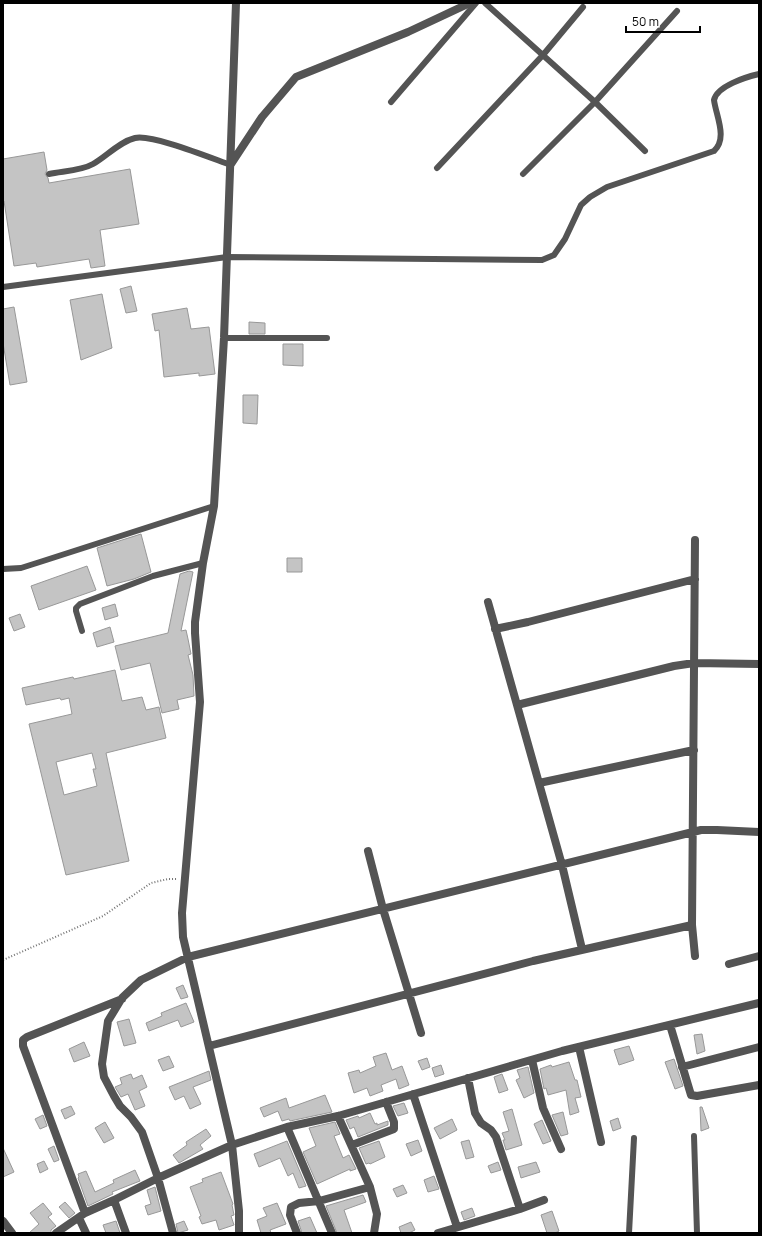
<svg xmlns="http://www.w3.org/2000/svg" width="762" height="1236" viewBox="0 0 762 1236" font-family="Manrope,sans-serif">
<rect width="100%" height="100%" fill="#fff"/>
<!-- building -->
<path fill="#c4c4c4" stroke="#989898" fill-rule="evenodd" d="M44 152 47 170 45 174 48 178 49 183 130 169 139 224 100 230 105 266 91 268 89 259 37 267 36 263 14 266 4 201 3 202V159Z
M131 286 137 311 126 313 120 289Z
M102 294 112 348 81 360 70 300Z
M14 307 27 382 10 385 3 343V309Z
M187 308 191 329 209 327 215 374 199 376V373L164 377 159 330 155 331 152 314Z
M249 322 265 323V334H249Z
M283 344H303V366L283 365Z
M243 395H258L257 424 243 423Z
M141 534 151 572 134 579 107 586 97 548Z
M287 558H302V572H287Z
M87 566 96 590 39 610 31 586Z
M189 571 193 572 181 631 186 630 188 639 191 654 188 655 193 675 194 696 177 700 179 709 162 713 150 663 121 670 115 646 168 633 180 574Z
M115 604 118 616 105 620 102 608Z
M20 614 25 627 14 631 9 618Z
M110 627 114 642 97 647 93 633Z
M115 670 122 701 142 697 146 710 159 707 166 738 106 753 129 861 66 875 29 724 72 714 69 698 61 700 60 698 26 705 22 688 73 677 74 679ZM92 753 96 769H93L97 786 64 795 56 762Z
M183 985 188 997 181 999 176 988Z
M186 1003 194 1022 181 1027 178 1020 149 1031 146 1023 162 1016 161 1013Z
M129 1019 136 1043 124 1046 117 1022Z
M702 1034 705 1051 697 1054 694 1035Z
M84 1042 90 1056 74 1062 69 1049Z
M629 1046 634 1060 619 1065 614 1050Z
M386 1053 392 1070 402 1066 409 1085 399 1089 396 1079 381 1085 383 1091 370 1096 367 1088 354 1093 348 1073 359 1070 360 1073 376 1066 373 1057Z
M169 1056 174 1067 163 1071 158 1060Z
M427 1058 430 1067 422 1070 418 1061Z
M674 1059 683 1086 675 1089 665 1062Z
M569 1062 575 1080H577L581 1097 575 1098 579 1112 570 1115 566 1090 548 1095 546 1088 544 1089 540 1069 551 1065 552 1067Z
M441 1065 444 1074 435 1077 432 1068Z
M528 1067 534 1093 524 1098 516 1080 520 1078 517 1070Z
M209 1071 211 1080 193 1087 201 1104 190 1109 184 1096 175 1100 169 1087Z
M131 1074 133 1079 142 1075 147 1087 139 1091 145 1106 135 1110 128 1094 121 1097 115 1087 122 1084 120 1078Z
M502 1074 508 1090 499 1093 494 1077Z
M325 1095 332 1112 290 1121 289 1119 282 1121 278 1111 264 1117 260 1108 286 1098 289 1108Z
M404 1103 408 1113 398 1116 393 1106Z
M71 1106 75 1114 65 1119 61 1110Z
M700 1107H702L709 1128 701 1131Z
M512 1109 522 1145 506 1150 503 1140H505L502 1133 509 1131 503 1112Z
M563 1112 568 1134 561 1136 552 1115Z
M370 1113 375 1124 377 1123V1125L388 1121V1125L358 1137 354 1127 350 1129 346 1120 358 1116 359 1118Z
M43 1115 47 1126 40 1129 35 1119Z
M618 1118 621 1128 613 1131 610 1121Z
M452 1119 457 1130 440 1139 434 1128Z
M542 1120 551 1141 543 1144 534 1124Z
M105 1122 114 1138 104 1143 95 1128Z
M335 1122 340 1134 334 1136 343 1158 349 1155 356 1169 350 1171V1169L317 1184 303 1152 316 1146 309 1128Z
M206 1129 211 1136 200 1145 203 1149 179 1163 173 1155 187 1145 186 1142Z
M418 1140 422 1151 411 1156 406 1144Z
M469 1140 474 1157 466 1159 461 1142Z
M287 1141 306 1186 299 1188 293 1173 288 1176 280 1158 259 1167 254 1154Z
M379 1141 385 1157 370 1164 369 1163 366 1164 359 1148Z
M54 1146 59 1160 54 1162 48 1149Z
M3 1148 14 1172 3 1177Z
M44 1161 48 1169 40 1173 37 1164Z
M498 1162 501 1170 491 1173 488 1166Z
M536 1162 540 1172 521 1178 518 1167Z
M135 1170 140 1181 112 1192 113 1194 88 1206 78 1178 79 1177 78 1174 86 1171 95 1192 114 1183 113 1180Z
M221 1172 233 1204 232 1205 234 1215 231 1216 234 1225 219 1230 216 1220 202 1224 199 1217 201 1216 190 1187 203 1182 202 1179Z
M434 1176 439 1189 428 1192 424 1180Z
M403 1185 407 1193 397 1197 393 1189Z
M155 1187 161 1211 148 1215 145 1206 151 1204 147 1190Z
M363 1195 366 1202 344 1210 352 1233H337L326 1206Z
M65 1202 75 1213 69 1218 59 1207Z
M43 1203 52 1214 48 1217 56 1226 51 1230V1233H29L39 1224 30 1213Z
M277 1203 286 1224 270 1230 271 1233H261L257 1220 267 1216 263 1208Z
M472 1208 475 1216 464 1220 461 1212Z
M552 1211 559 1231 555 1233H547L541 1215Z
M310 1217 317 1233H302L298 1221Z
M116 1221 120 1233H106L103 1225Z
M184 1221 188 1230 178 1233 176 1224Z
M411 1222 415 1230 409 1233H401L399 1227Z"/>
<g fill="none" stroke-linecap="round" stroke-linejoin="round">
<!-- path -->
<path stroke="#767676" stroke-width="2" stroke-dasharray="1 2" stroke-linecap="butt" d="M3 960 103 916 151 883 168 879H178"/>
<!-- service -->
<path stroke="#545454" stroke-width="6" d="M485 3 595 102 645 151
M391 102 476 3
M437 168 543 55 583 7
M49 174C63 171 81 171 93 164 107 156 119 142 135 138 152 134 211 158 231 165
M523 174 595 102 677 11
M3 287 227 257 542 260 554 255 565 239 581 205 590 197 607 187 714 151C728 138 716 116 714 100 717 86 746 77 759 74
M224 338H327
M3 569 21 568 43 561 214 506
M82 631 76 611V608L80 604 153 576 203 563
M694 1136 697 1233
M629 1233 634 1138"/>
<!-- minor -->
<path stroke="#545454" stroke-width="8" d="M236 3 224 338 214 506 203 563 195 622V633L200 702 182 913 183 937 232 1145 239 1211V1233
M231 164 262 117 296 77 408 32 470 3
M488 602 562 865 582 949
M495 629 528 622 695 579
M517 705 674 666 694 663 759 664
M539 783 694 750
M368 851 383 909 421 1033
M695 956 692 925 695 540
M729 964 759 956
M670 1025 691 1095 697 1096 759 1085
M209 1046 533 961 692 925
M579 1047 601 1142
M532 1060 543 1108 561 1149
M682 1067 759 1047
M468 1078 475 1113 481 1123 491 1130 496 1137 520 1209
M413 1094 457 1227
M338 1116 370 1187 377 1214 374 1233
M287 1127 332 1233
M352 1145 394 1129V1122L386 1102
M114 1200 126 1233
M85 1213 23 1046V1040L27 1037 122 999
M79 1218 86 1233
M3 1221 12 1233
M56 1233 85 1213 114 1200 158 1178 232 1145 287 1127 338 1116 562 1051 759 1003
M173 1233 158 1178 142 1132 131 1117 120 1106 114 1096 104 1077 102 1064 108 1021 122 998 141 980 188 957 701 830H717L759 832
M297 1233 290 1215 291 1207 299 1203 319 1201 370 1187
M438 1233 520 1209 544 1200"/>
</g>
<!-- border -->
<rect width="762" height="1236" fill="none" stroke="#000000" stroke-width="8"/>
<!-- scale -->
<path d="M626 26v6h74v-6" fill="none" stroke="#000000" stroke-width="2"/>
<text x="632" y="26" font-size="12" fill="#000000" stroke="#ffffff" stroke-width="3" paint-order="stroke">50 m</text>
</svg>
